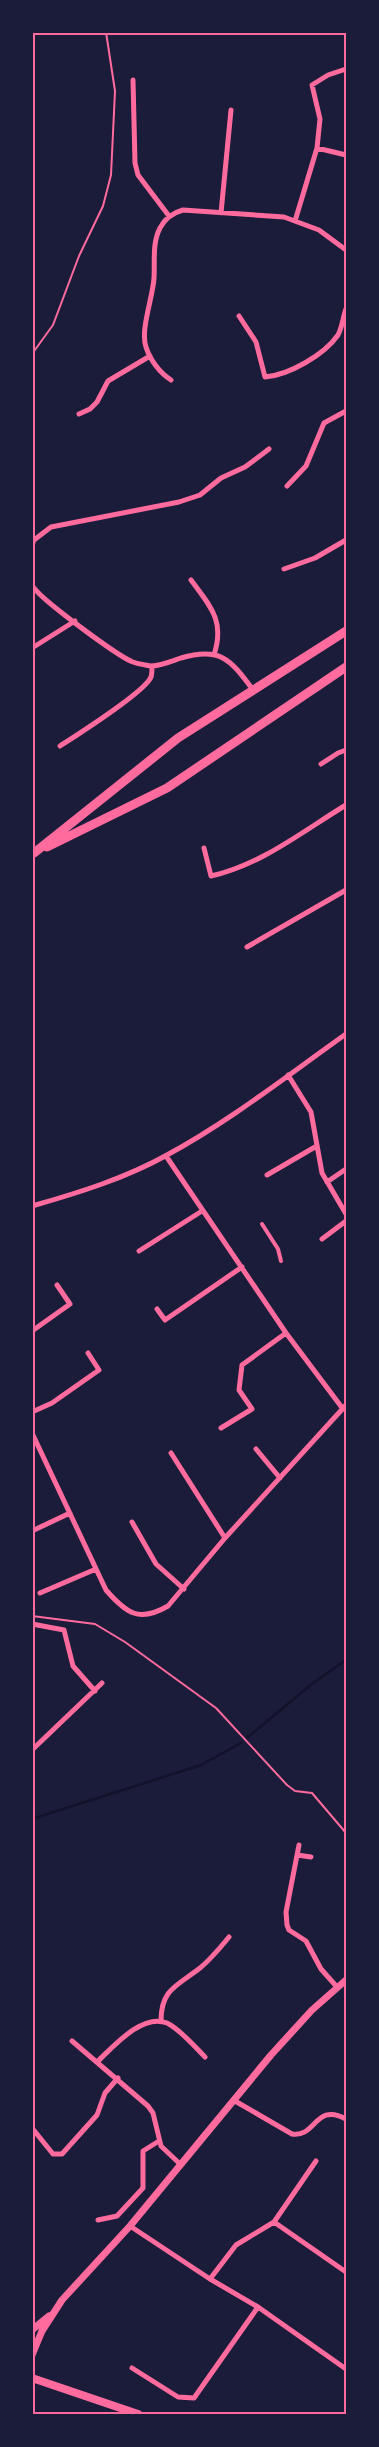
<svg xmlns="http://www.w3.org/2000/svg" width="379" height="2447" viewBox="0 0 379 2447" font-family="'Exo 2',sans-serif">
<rect width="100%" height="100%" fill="#1b1b3a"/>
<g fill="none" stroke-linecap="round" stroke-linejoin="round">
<!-- stream -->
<path stroke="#12122b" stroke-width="2.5" d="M248 1737 313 1683 346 1660
M32 1819 201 1765 241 1743"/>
<!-- path -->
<path stroke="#ff6b9d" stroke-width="2" d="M32 354 53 325 79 256 103 206 111 175 115 91 106 32
M32 1616 95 1624 125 1642 216 1708 287 1785 295 1791 312 1793 346 1833"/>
<!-- pedestrian -->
<path stroke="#ff6b9d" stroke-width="4" d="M262 1224 278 1249 281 1261"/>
<!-- minor -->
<path stroke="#ff6b9d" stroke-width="5" d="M133 80 135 163 138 175 169 216
M317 148 346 155
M221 213 231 110
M295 221 317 148 320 119 312 85 328 75 346 69
M239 316 256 342 265 377C289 375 324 355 338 335 342 328 343 317 346 309
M171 380C160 373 150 360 146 347 140 330 153 297 154 278 155 262 152 243 160 228 165 218 172 213 183 210L284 217 319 230 346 250
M79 414 90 409 97 402 108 381 150 356
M287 486 306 466 324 423 346 411
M32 545 34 540 51 527 179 502 200 495 221 478 245 467 269 449
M284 569 315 558 346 540
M191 580C211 607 225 621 214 655
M32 585C37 597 119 657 133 662 138 664 146 665 151 666 161 666 172 661 181 658 222 646 231 661 254 691
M32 648 75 621
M60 746C77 735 145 692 151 677 152 674 152 669 152 666
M321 764 338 753 346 750
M204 848 211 876C261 865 303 831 346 805
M247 947 346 890
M288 1075 311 1112 322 1173 346 1214
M166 1156 286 1333 343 1409
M267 1175 315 1147
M327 1182 346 1169
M32 1206C78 1193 126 1178 167 1155 230 1121 288 1075 346 1034
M322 1239 346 1221
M139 1251 202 1211
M157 1309 165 1320 242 1267
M32 1331 70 1304 57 1285
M32 1412 52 1403 99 1370 88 1353
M221 1428 252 1409 239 1390 242 1365 286 1333
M32 1433 106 1590C126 1613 139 1623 168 1606L225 1538 346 1405
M256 1449 280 1478
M171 1453 225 1538
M132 1522 156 1564 184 1589
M32 1531 70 1513
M40 1593 96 1569
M32 1624 64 1630 73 1666 95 1691
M32 1750 102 1683
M299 1845 286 1912 287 1925 289 1930 306 1941 321 1969 337 1987
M297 1855 311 1857
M161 2021C161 1989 177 1986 200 1968 211 1959 220 1948 229 1937
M72 2041 148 2106 153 2113 161 2146 181 2165
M97 2062C113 2047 142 2013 167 2023 181 2030 194 2046 205 2057
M235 2101 292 2134C316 2138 315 2102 346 2119
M32 2128 53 2154H62L97 2115 105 2093 118 2078
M98 2220 117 2216 143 2188V2151L159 2141
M274 2222 346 2272
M130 2226 210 2279 258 2307 346 2369
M210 2279 236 2245 274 2222 316 2161
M132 2368 178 2397 194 2398 258 2307"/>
<!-- tertiary -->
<path stroke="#ff6b9d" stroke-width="7" d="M32 2330 49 2316
M32 2355 42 2331 62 2300 130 2226 271 2055 312 2010 346 1980"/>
<!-- secondary -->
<path stroke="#ff6b9d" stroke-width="8" d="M32 2378 138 2414"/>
<!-- trunk -->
<path stroke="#ff6b9d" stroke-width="9" d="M47 847 167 788 346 667
M34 853 178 738 346 631"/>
</g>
<!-- border -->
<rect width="379" height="2447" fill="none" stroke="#1b1b3a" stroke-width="68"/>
<rect x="34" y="34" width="311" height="2379" fill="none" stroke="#ff6b9d" stroke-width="2"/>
</svg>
